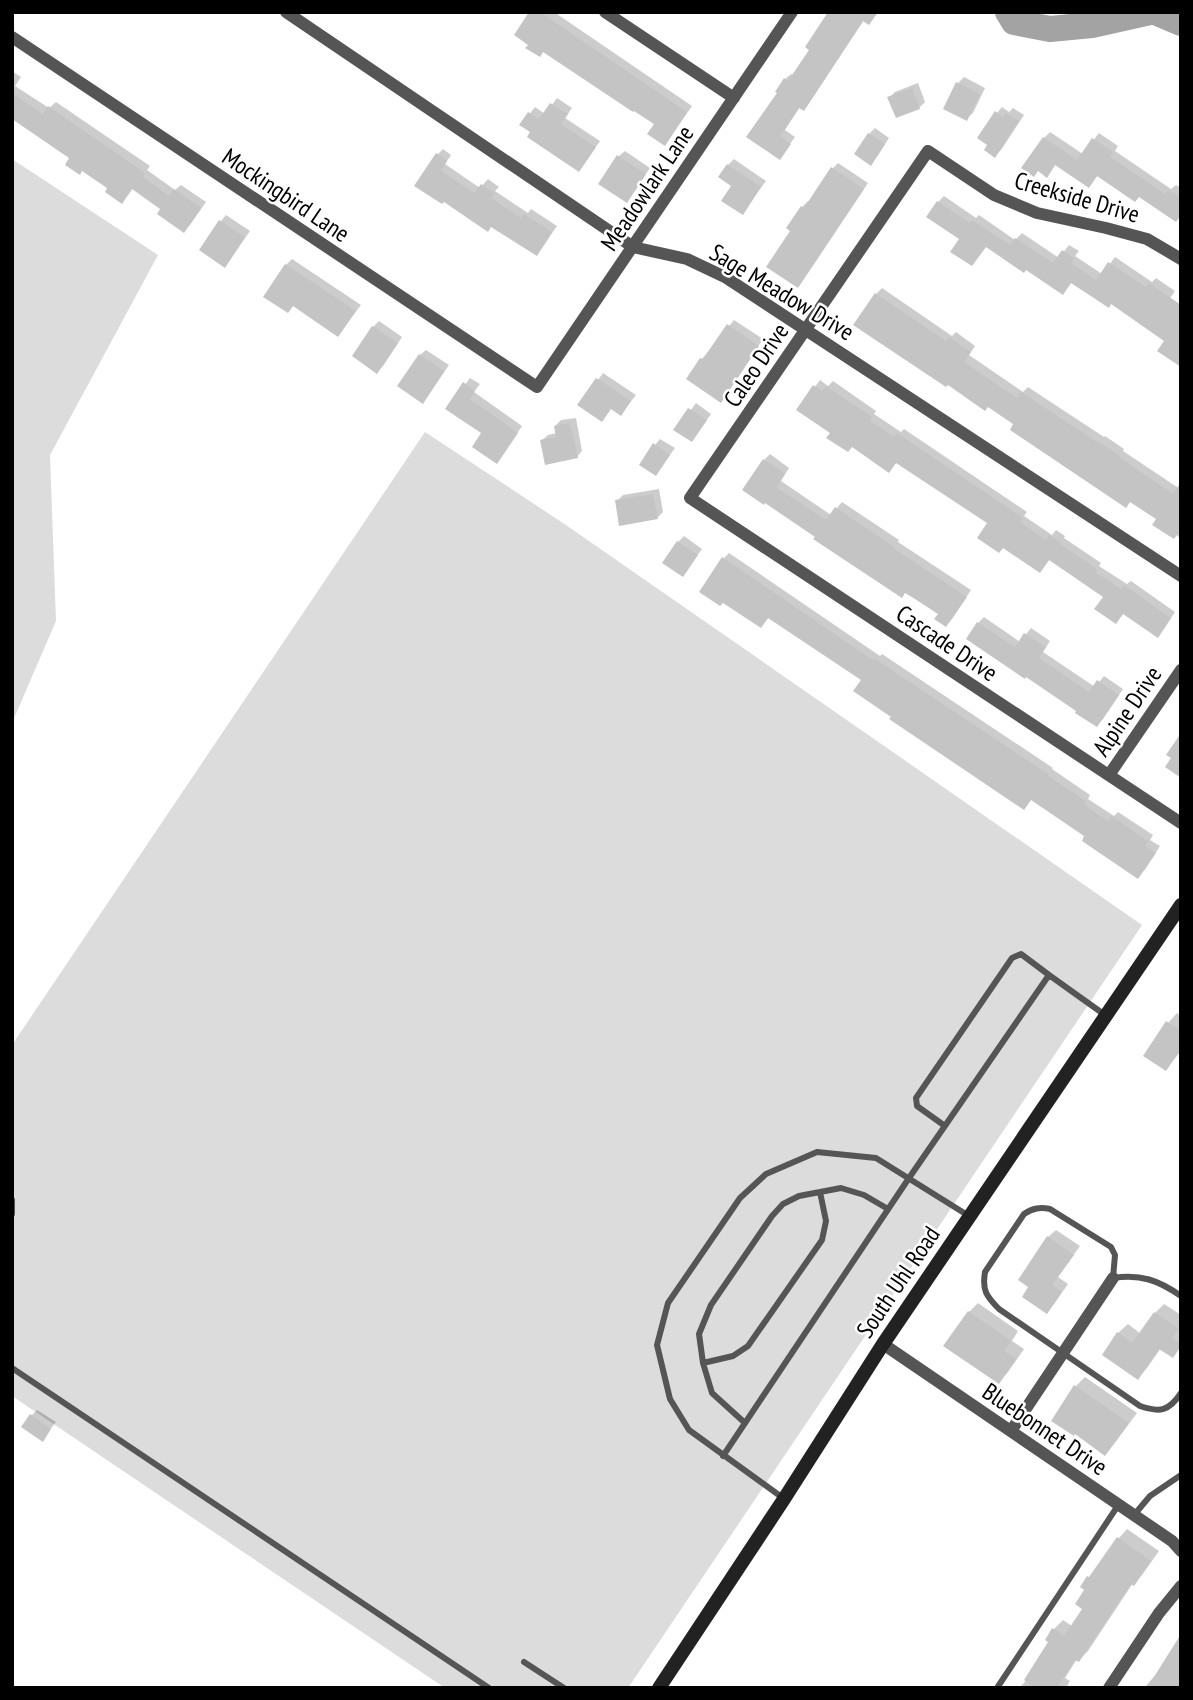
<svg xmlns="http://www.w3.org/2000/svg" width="1193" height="1700" viewBox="0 0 1193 1700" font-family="'PT Sans Narrow',sans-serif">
<rect width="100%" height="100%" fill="#fff"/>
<!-- green -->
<path fill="#dcdcdc" d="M12 159 158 255 50 455 56 621 12 723Z
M425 432 563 523 1142 925 628 1688H445L12 1396V1045Z"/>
<!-- shadow -->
<path fill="#0003" d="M531 12H554L692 106 670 138Z
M864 20 809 103 804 109 800 107 785 130 795 137 780 158 779 92 785 79 791 74 794 76 812 50Z
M12 71 21 77 15 86 49 108 56 102 150 166 147 170 175 190 181 185 206 202 190 225 184 230 163 208 133 188 127 196 110 188 72 157 12 117Z
M964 77 985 88 973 113 967 118 958 83Z
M918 83 925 102 919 108 889 98 895 92Z
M557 98 572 108 565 118 600 141 584 164 521 125 535 107 545 114Z
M1002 107 1009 112 1013 108 1024 115 1001 150 995 155 997 113Z
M875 128 889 138 876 158 869 134Z
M1050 132 1083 154 1099 133 1118 146 1115 151 1171 189 1176 185 1181 188V218L1140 195 1098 175 1089 186 1056 164 1047 175 1044 138Z
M443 149 451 155 445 164 480 188 488 179 499 187 495 191 528 213 531 209 557 226 542 248 536 254 492 225 444 200 437 155Z
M625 151 650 168 632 195 619 156Z
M734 159 766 181 742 213 728 165Z
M838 163 868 183 803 280 792 230 788 227 802 207 808 201 810 202 833 168Z
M944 196 976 218 979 215 1015 240 1022 233 1059 258 1069 245 1079 251 1075 256 1102 274 1115 257 1152 282 1156 278 1175 291 1170 298 1167 340 1112 302 1072 281 1063 293 1026 268 987 245 972 264 961 239 938 202Z
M226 215 250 231 230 260 225 266 201 250 221 221Z
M292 259 361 305 338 335 286 265Z
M882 288 952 336 956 332 975 346 969 355 1023 392 1028 387 1104 437 1105 436 1124 449 1123 451 1180 489 1181 488V539L1158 519 1016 424 856 324 876 294Z
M734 320 763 339 726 395 721 401 702 359Z
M379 321 402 337 383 366 377 371 373 327Z
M426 350 449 365 428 396 420 355Z
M603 373 636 395 621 414 612 408 580 405Z
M470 378 480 384 474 392 522 426 502 456 484 433 447 408Z
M820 380 828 386 833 381 876 411 874 414 901 432 904 429 1027 512 1024 516 1052 535 1056 530 1065 536 1064 538 1101 563 1099 566 1127 584 1131 581 1175 612 1163 630 1124 613 1116 622 1105 596 1050 559 1040 571 990 523 897 462 889 470 798 410Z
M696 403 711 414 697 434 676 430Z
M576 418 582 451 577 457 542 440 548 435 557 433 555 426 561 420Z
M660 439 675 448 656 474 655 445Z
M770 454 789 468 781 481 831 515 842 502 899 540 898 542 971 590 952 619 946 625 940 614 817 536 765 501 764 460Z
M659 489 663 512 657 518 617 501 623 495Z
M684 536 702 549 683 575 678 542Z
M729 553 880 656 882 654 1053 768 1052 769 1090 795 1088 799 1114 816 1118 812 1153 835 1150 840 1160 846 1144 871 1032 799 1024 808 894 716 863 680 769 617 761 626 724 558Z
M984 617 1020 642 1031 628 1050 641 1043 652 1095 687 1104 676 1123 689 1103 719 1097 725 978 623Z
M1177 1013 1181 1016V1051L1166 1069 1168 1023Z
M1056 1230 1080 1246 1058 1277 1068 1284 1054 1304 1047 1312 1030 1287 1048 1237Z
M978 1303 1018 1331 1012 1341 1024 1349 1008 1372 999 1382 969 1312Z
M1164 1304 1181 1315V1347L1172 1356 1161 1348 1147 1368 1138 1378 1118 1333 1128 1324 1141 1334 1155 1313Z
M1085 1377 1137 1413 1114 1444 1105 1454 1075 1432 1053 1420 1076 1386Z
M37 1410 56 1422 42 1440 31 1416Z
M1127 1529 1159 1551 1142 1575 1133 1583 1088 1651 1079 1660 1077 1659 1065 1678 1070 1681 1066 1688H1019L1024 1683 1051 1642 1047 1639 1054 1629 1063 1620 1072 1626 1084 1608 1118 1539Z
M1158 1672 1180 1688H1144Z"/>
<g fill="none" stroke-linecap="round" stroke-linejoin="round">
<!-- river -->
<path stroke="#a3a3a3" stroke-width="26" d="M1008 12 1014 22 1050 29 1092 25 1150 12
M1155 12 1181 23"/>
</g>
<!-- building -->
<path fill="#c4c4c4" d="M529 12H540L687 112 665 146 647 134 654 124 634 111 633 112 543 52 540 57 525 48 528 45 514 35Z
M828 12H878L869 25 863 21 804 111 799 108 780 136 791 144 780 160 746 137 777 93 775 92 784 78 788 81 809 50 805 47Z
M956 82 980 94 967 121 943 109Z
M912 88 920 109 896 118 887 97Z
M12 93 43 114 48 106 145 173 143 177 169 196 174 189 201 208 184 233 157 214 160 209 132 189 122 204 105 192 107 188 82 171 80 175 65 165 69 158 12 119Z
M550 103 568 114 561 124 596 147 579 172 527 137 530 132 519 125 528 112 539 119Z
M995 111 1003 117 1006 113 1019 121 995 158 984 150 987 145 977 138Z
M868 133 885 144 871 166 854 154Z
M1043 137 1077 160 1092 138 1113 152 1110 157 1165 194 1168 190 1181 198V215L1176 222 1139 197 1135 202 1097 176 1089 188 1055 165 1047 178 1038 171 1034 177 1021 168Z
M436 153 447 161 441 171 474 193 481 184 494 193 491 198 521 218 524 214 552 232 537 256 491 227 488 232 444 202 442 204 414 186Z
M617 155 646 174 627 203 598 184Z
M727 164 761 187 743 215 721 201 731 186 718 177Z
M831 167 864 189 798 288 766 267 790 231 786 228 801 206 804 208Z
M937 201 970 223 972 220 1010 245 1015 238 1053 263 1062 250 1074 258 1071 263 1096 280 1108 262 1146 287 1149 283 1181 305V367L1157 351 1164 341 1111 304 1109 308 1071 283 1063 295 1026 270 1024 273 986 247 972 266 950 252 959 239 926 217Z
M219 220 245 237 225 268 199 250Z
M285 264 356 311 338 337 293 306 288 313 263 297Z
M875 293 946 341 949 337 971 352 964 362 1017 398 1021 392 1097 442 1098 441 1120 456 1119 457 1173 494 1181 482V529L1174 539 1152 525 1156 519 1130 502 1126 508 1010 430 1013 424 988 407 985 411 948 385 946 387 853 325Z
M727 324 759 346 721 403 686 379 700 358 703 359Z
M372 326 398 343 377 374 352 356Z
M419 354 444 371 423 404 397 386Z
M596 378 631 401 621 416 611 409 602 422 577 405Z
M463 382 475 391 470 399 518 433 497 464 472 447 481 433 445 409Z
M813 385 822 391 826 386 872 417 870 421 894 437 897 433 1023 518 1020 522 1046 540 1049 535 1061 543 1060 544 1097 569 1095 572 1121 589 1124 585 1171 618 1158 638 1123 614 1116 624 1094 609 1103 597 1049 560 1040 573 1003 548 999 553 977 538 987 523 896 463 889 473 852 447 848 452 826 438 830 433 796 410Z
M688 408 707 420 692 442 673 430Z
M570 423 578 458 545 465 540 440 556 437 554 426Z
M653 443 670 455 656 476 639 465Z
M763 459 785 474 776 487 826 520 835 507 894 547 893 548 967 597 946 627 934 619 938 614 915 599 905 593 902 598 813 539 815 537 765 503 764 505 742 490Z
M653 494 658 519 619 526 615 500Z
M677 541 698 555 683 577 662 563Z
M722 557 874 661 875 659 1048 774V776L1086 801 1084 805 1108 821 1111 816 1148 841 1145 846 1156 853 1138 879 1082 841 1084 836 1031 800 1024 810 889 719 891 717 853 691 861 680 768 618 761 628 723 603 720 606 699 592Z
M977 622 1015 647 1024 633 1046 647 1039 658 1089 692 1097 680 1119 695 1097 727 1075 713 1076 711 1026 677 1025 679 966 639Z
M1181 733V778L1165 767 1171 758 1166 755Z
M1166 1021 1181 1031V1049L1166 1071 1143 1056Z
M1047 1236 1074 1255 1052 1285 1062 1292 1047 1314 1022 1297 1028 1287 1018 1280Z
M968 1311 1011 1341 1004 1351 1016 1359 999 1384 943 1346Z
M1154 1312 1179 1329 1172 1338 1181 1344V1346L1173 1358 1159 1349 1138 1380 1102 1355 1117 1332 1132 1343Z
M1074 1385 1129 1423 1105 1456 1075 1434 1074 1436 1051 1421Z
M30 1414 51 1429 43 1442 21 1427Z
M1117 1537 1151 1561 1134 1586 1131 1584 1079 1662 1075 1660 1057 1688H1036L1024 1680 1048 1642 1045 1640 1052 1628 1064 1636 1082 1609 1075 1604 1084 1590 1080 1587 1087 1576 1089 1577Z
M1181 1634V1688H1147Z"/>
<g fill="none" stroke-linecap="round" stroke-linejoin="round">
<!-- lane -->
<path stroke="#555" stroke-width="6" d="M945 1126 917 1106 916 1098 1012 958 1021 954 1049 975
M12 1200V1214
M1181 1296C1158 1280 1141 1274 1113 1278L1115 1255 1111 1247 1050 1209C1040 1207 1033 1208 1024 1214L985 1272C982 1290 986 1296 999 1309L1140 1406C1160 1413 1169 1411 1181 1393
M703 1363 733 1356 748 1346 822 1240 826 1221 820 1192
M12 1368 489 1688
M745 1423 712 1393 703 1363 699 1334 711 1305 772 1216 783 1204 799 1196 841 1188 864 1195 888 1209
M723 1456 909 1178 1049 975 1105 1015
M783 1498 689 1430 670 1399 657 1345 668 1303 740 1198 766 1174 817 1152 876 1158 969 1216
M1134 1515 1150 1496 1181 1475
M524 1662 564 1688
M997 1688 1119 1504"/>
<!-- street -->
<path stroke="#555" stroke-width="12" d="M286 12 633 247 687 259 725 277 1181 576
M605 12 734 98
M12 37 537 387 792 12
M1181 259 1147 239 1106 228 1037 213 994 195 928 151 690 498 1181 823
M1109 775 1181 670
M883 1344 1172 1541 1181 1551
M1011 1431 1113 1278
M1109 1688 1159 1613 1181 1586"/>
<!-- secondary -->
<path stroke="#222" stroke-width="14" d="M659 1688 784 1499 883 1344 1181 905"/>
</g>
<g text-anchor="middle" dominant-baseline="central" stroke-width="5" stroke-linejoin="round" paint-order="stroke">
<!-- street labels -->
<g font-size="24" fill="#000" stroke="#fff">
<text transform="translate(647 188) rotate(-56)">Meadowlark Lane</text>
<text transform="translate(286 195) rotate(34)">Mockingbird Lane</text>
<text transform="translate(1077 197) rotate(16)">Creekside Drive</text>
<text transform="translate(782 292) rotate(31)">Sage Meadow Drive</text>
<text transform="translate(756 365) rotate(-56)">Caleo Drive</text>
<text transform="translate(947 643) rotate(34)">Cascade Drive</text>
<text transform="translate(1127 711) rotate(-56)">Alpine Drive</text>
<text transform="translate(898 1282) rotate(-56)">South Uhl Road</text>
<text transform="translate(1045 1429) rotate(34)">Bluebonnet Drive</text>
</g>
</g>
<!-- border -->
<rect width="1193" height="1700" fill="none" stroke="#000000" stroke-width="28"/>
</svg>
